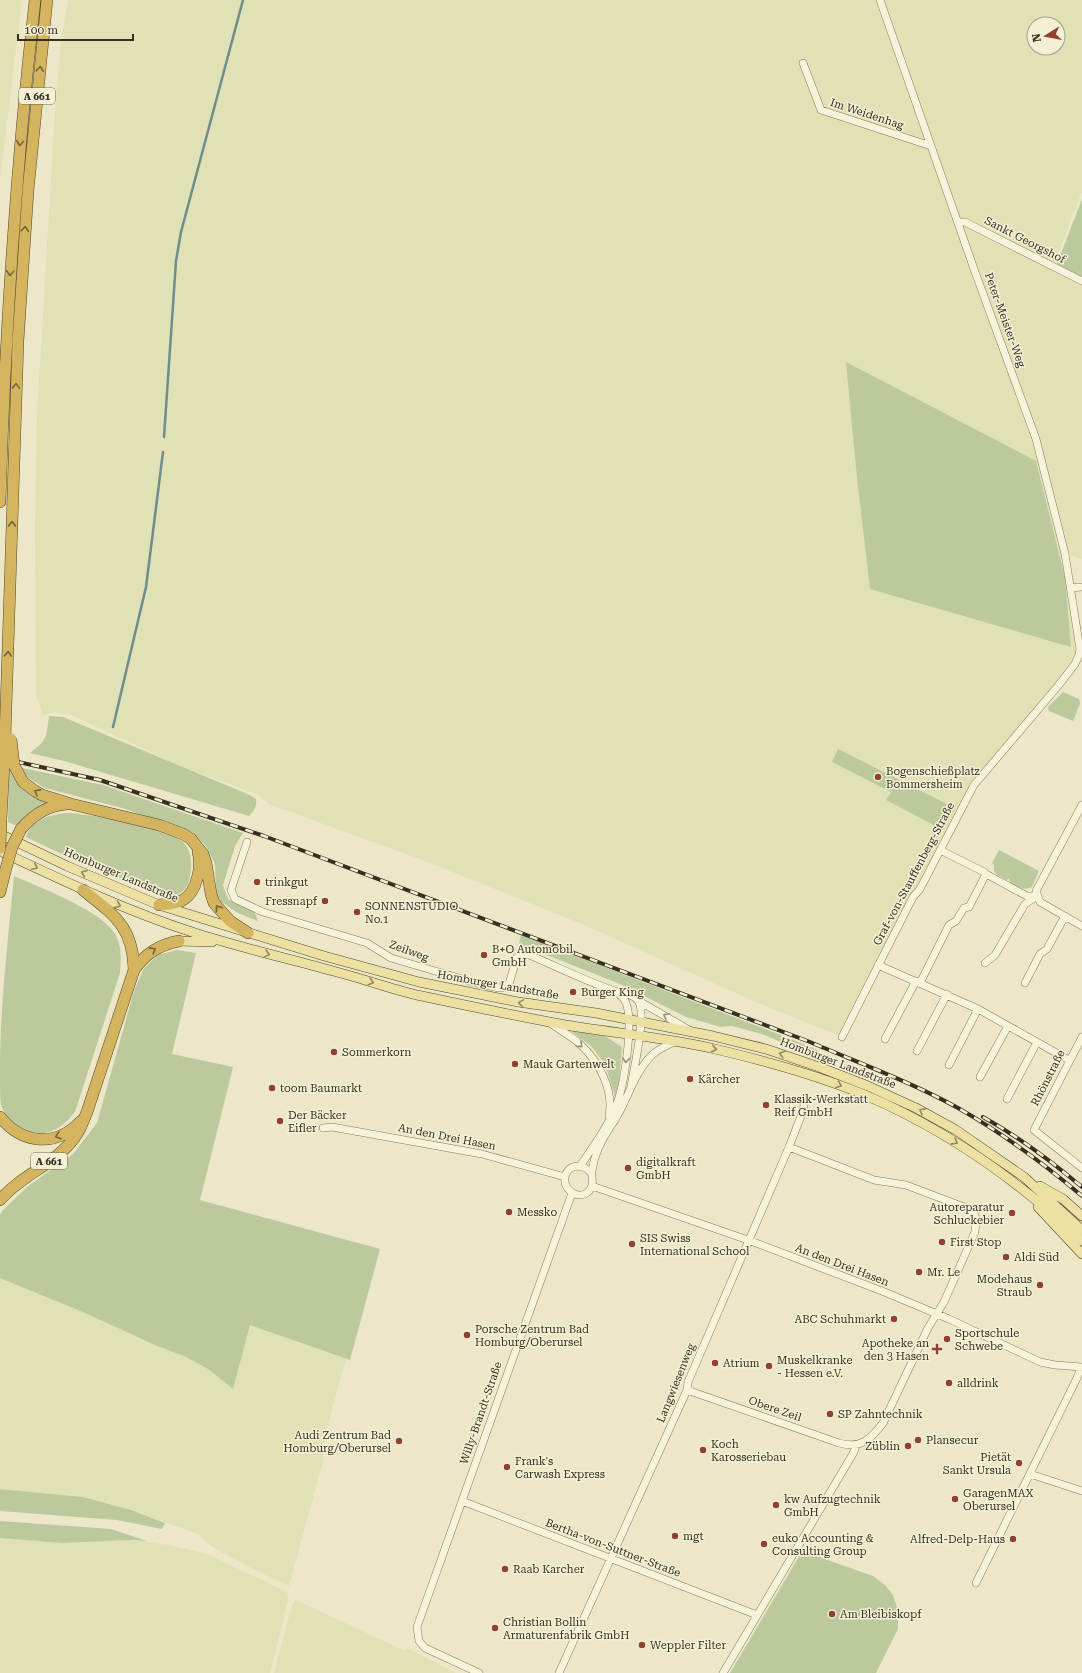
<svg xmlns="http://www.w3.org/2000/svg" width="1082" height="1673" viewBox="0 0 1082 1673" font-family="'Roboto Serif',serif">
<rect width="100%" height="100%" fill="#ebe7c7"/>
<!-- farmland -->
<path fill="#e0e1b5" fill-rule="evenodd" d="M0 0H22L0 180Z
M68 0H1082V191L1053 266 1082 281V559L1068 554 1079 655 974 785 842 1037 756 1002 582 924 425 861 269 804 257 794 183 767 71 715 54 712 42 715 41 708 36 695 35 527 37 416 54 128 61 41ZM1034 24H1058V48H1034ZM838 749 955 808 943 830 886 800 891 792 832 762Z
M0 1278 85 1313 155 1345 186 1357 208 1369 233 1389 250 1325 346 1359 324 1438 323 1461 289 1586 253 1569 211 1546 198 1534 131 1510 83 1497 0 1489Z
M0 1538 62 1543 130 1540 168 1545 207 1554 279 1588 287 1592 288 1600 270 1673H0Z
M296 1600 405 1651 407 1648 455 1673H274L292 1605Z"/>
<!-- green -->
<path fill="#bcc99c" d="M1082 199V277L1057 264Z
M846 362 1036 461 1065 578 1071 647 870 589 857 478Z
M1063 692 1079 699 1080 704 1073 721 1049 711 1048 707Z
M49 716 63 717 250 795 256 799C257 807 254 811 249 816L64 761 30 753C48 739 46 738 49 716Z
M838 749 955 808 943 830 886 800 891 792 832 762Z
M22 768 103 785 243 833 235 846 223 885 228 899 255 913 258 921 238 913 220 901 216 892 215 864 206 846 192 832 122 808 45 788 27 777Z
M9 769 14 777 57 802C42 807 27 813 17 826L8 822Z
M69 813C89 814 172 828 184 843 193 853 192 869 189 881 186 891 178 896 168 896L87 866 26 837C32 819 51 814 69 813Z
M999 850 1039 871 1032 887C1024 891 1018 887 1010 883L1009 878 1007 880 997 875 994 871V865L992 863Z
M14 876C39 887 102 911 115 934 122 946 121 960 120 973L75 1112C64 1126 50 1137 31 1132 17 1129 5 1119 1 1105 0 1097 0 1079 0 1069 0 1005 8 940 14 876Z
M521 935 791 1039 817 1050 820 1053 819 1056 817 1057 762 1034 732 1026 721 1027 686 1017 620 984 519 944Z
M177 950 196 953 172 1054 233 1067 200 1200 380 1249 350 1360 250 1325 233 1389 208 1369 186 1357 155 1345 85 1313 0 1278V1215L3 1210 27 1187 73 1154 97 1123 134 991 144 968 158 955Z
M573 1030 605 1036 622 1047 619 1082 615 1097 605 1064 591 1046 572 1032Z
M0 1489 83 1497 131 1510 165 1523 162 1529 117 1520 0 1511Z
M0 1521 111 1529 147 1541 130 1540 62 1543 0 1538Z
M805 1554 816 1556 873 1576 885 1585 893 1595 898 1610V1629L876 1673H730L800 1555Z"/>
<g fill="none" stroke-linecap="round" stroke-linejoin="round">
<!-- stream -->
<path stroke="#6f8d8b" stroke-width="2.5" d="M164 437 176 261 181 232 243 0
M113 727 146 587 163 452"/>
<defs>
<path id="minor" d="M803 63 821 110 931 146
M958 222H965L1082 281
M1071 588 1082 587
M1082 805 1036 891 1040 902 1082 926
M247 842 231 890 235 899 263 912 367 943 391 958 469 981 499 988 505 987 509 984 517 957 522 954H527C556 966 585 981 615 991 622 993 635 994 639 1002 646 1015 634 1070 631 1086
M940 850 984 872 986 874 1027 896H1037
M985 963 995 955 1025 904 1037 896
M878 965 978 1009 1069 1060
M920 983 949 925 956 921 964 908 969 907 986 874
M1025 983 1040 954 1047 949 1065 916
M639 1001 689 1030
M550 1023C560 1030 571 1036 580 1044 599 1062 614 1089 609 1116
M842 1037 913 897 920 889 974 785 1058 686 1075 664 1079 655 1080 649 1065 554 1036 439 974 269 880 0
M1082 1037 1034 1130 1082 1168
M885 1039 916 981
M917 1051 947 994
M949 1065 978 1009
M980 1077 1008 1026
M1007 1099 1037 1042
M323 1128 332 1127 482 1154 565 1177
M580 1166C593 1147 607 1128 616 1106 624 1087 634 1022 626 1003 625 999 620 995 616 992
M591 1173C585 1165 571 1163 566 1174 560 1188 578 1202 589 1191 595 1184 591 1178 592 1171 594 1155 602 1139 611 1126 627 1104 632 1075 652 1055 658 1049 668 1045 676 1041
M592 1186 748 1240 882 1291 949 1319 1040 1362 1055 1365 1082 1367
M687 1390 839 1443C861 1449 870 1440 883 1423L928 1328 944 1302 975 1232 976 1219 974 1213 964 1207 906 1185 874 1180 789 1147
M1030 1474 1082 1491
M462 1501 757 1615
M976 1583 1077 1378 1081 1367
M479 1673 425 1648 419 1641 417 1627 572 1193
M559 1673 687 1390 688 1382 789 1147 803 1111 805 1099
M723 1673 854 1452 856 1445"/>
<path id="major" d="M0 834 67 866 159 905 324 956 419 982 518 1002 596 1013 713 1036 766 1049 819 1067 868 1086 916 1108 956 1130 1024 1177 1082 1230
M4 853C66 882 127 911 192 932 238 947 286 958 333 971 361 978 388 988 417 995 464 1005 512 1015 560 1024 611 1033 664 1037 715 1049 766 1061 817 1075 865 1095 947 1130 1018 1180 1082 1241
M179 941 212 942
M1040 1186 1063 1199 1082 1216
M1038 1207 1082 1254"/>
<path id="highway" d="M0 502C5 334 16 167 35 0
M5 738 18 341 28 191 47 0
M14 765 23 782 35 791 42 795 71 804 159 825 183 834 191 839 203 854 206 863 211 894 214 903 230 921 248 933
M1 819 4 764
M21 829C33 815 49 805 67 804
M83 890C114 915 133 926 134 970
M0 892 5 872
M159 905C166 904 176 904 183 900 197 892 202 866 198 852
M0 1117C22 1144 56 1148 81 1121
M0 1200C21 1175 56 1164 75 1137 81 1129 83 1121 87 1112L134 970C146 953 159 945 179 941"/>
</defs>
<!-- minor casing -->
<use href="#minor" stroke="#867a5e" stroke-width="8"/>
<!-- major casing -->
<use href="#major" stroke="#544731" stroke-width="10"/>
<!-- highway casing -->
<use href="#highway" stroke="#544731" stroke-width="12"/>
<!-- minor -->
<use href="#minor" stroke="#f7f3da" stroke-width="7"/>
<!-- major -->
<use href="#major" stroke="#ece1a2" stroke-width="9"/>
<!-- highway -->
<use href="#highway" stroke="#d4b45e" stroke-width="11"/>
<defs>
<path id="rail" d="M0 758 100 780 264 836 810 1042C859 1063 911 1082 958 1108 1002 1133 1043 1163 1082 1196
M983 1117C1019 1137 1051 1161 1082 1187"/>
</defs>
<!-- rail casing -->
<use href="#rail" stroke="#372f20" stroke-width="4"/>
<!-- rail -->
<use href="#rail" stroke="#f3f0d6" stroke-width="2.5" stroke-dasharray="8" stroke-linecap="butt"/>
<defs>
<path id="highway-bridge" d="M11 739 14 765
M4 764 5 738
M0 848 1 819
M5 872 12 847 21 829"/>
</defs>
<!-- highway-bridge casing -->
<use href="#highway-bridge" stroke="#544731" stroke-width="12" stroke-linecap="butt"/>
<!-- highway-bridge -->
<use href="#highway-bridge" stroke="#d4b45e" stroke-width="11"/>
</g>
<!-- one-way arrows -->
<defs><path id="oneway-chevron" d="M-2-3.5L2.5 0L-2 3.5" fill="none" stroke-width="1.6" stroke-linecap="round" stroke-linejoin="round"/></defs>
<g stroke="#766439">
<use href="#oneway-chevron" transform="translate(40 69) rotate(-84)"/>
<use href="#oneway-chevron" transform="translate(20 143) rotate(95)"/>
<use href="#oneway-chevron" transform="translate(25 229) rotate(-85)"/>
<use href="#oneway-chevron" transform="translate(10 273) rotate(93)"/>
<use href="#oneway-chevron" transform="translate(16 386) rotate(-88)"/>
<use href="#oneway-chevron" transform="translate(12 524) rotate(-89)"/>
<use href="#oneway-chevron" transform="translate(8 654) rotate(-88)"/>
<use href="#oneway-chevron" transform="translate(37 792) rotate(-151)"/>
<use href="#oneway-chevron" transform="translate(218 908) rotate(-126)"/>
<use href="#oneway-chevron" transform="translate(153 950) rotate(-32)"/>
<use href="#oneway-chevron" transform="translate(58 1136) rotate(161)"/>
</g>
<g stroke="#928861">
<use href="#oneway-chevron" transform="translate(35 867) rotate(25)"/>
<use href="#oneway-chevron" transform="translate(84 873) rotate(-157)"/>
<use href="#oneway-chevron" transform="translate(118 905) rotate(22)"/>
<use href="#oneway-chevron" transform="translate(267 954) rotate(15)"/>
<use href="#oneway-chevron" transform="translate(371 982) rotate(16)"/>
<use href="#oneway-chevron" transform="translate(521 1003) rotate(-171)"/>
<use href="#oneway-chevron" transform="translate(714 1049) rotate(13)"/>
<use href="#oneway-chevron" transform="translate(782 1054) rotate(-162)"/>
<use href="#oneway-chevron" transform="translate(839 1085) rotate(21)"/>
<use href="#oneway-chevron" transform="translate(922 1111) rotate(-151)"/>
<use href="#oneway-chevron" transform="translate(955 1142) rotate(32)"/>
</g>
<g stroke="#97917d">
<use href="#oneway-chevron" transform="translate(666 1016) rotate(-153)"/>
<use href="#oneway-chevron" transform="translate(580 1045) rotate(42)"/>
<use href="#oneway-chevron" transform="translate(626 1060) rotate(94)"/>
</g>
<!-- markers -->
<g fill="#914132" stroke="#f3f0d6" stroke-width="1.5">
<circle cx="878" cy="777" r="4"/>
<circle cx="257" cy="882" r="4"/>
<circle cx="325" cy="901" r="4"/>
<circle cx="357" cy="912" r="4"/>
<circle cx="484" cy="955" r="4"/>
<circle cx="573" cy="992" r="4"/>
<circle cx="334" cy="1052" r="4"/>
<circle cx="515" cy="1064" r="4"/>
<circle cx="690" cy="1079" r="4"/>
<circle cx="272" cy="1088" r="4"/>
<circle cx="766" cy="1105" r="4"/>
<circle cx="280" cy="1121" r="4"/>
<circle cx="628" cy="1168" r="4"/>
<circle cx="509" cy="1212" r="4"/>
<circle cx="1012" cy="1213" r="4"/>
<circle cx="942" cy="1242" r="4"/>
<circle cx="632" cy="1244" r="4"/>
<circle cx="1006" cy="1257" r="4"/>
<circle cx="919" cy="1272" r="4"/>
<circle cx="1040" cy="1285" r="4"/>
<circle cx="894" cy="1319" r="4"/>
<circle cx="467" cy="1335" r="4"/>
<circle cx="947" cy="1339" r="4"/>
<path d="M935 1343h4v4h4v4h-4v4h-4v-4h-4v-4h4z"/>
<circle cx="715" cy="1363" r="4"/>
<circle cx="769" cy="1366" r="4"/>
<circle cx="949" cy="1383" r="4"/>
<circle cx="830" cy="1414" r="4"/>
<circle cx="918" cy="1440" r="4"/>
<circle cx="399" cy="1441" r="4"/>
<circle cx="908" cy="1446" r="4"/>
<circle cx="703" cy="1450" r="4"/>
<circle cx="1019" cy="1463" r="4"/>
<circle cx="507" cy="1467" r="4"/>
<circle cx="955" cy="1499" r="4"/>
<circle cx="776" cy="1505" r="4"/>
<circle cx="675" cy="1536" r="4"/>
<circle cx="1013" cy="1539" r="4"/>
<circle cx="764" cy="1544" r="4"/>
<circle cx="505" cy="1569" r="4"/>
<circle cx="832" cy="1614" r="4"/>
<circle cx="495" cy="1628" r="4"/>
<circle cx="642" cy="1645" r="4"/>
</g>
<g text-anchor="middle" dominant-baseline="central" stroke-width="3" stroke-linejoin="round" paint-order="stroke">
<!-- shield labels -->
<g fill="#f3f0d6" stroke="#6f6957" stroke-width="1">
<rect x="19" y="88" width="36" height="16" rx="3"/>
<rect x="31" y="1153" width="36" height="16" rx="3"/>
</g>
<g font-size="10" font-weight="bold" fill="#372f20">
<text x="37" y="96">A 661</text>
<text x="49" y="1161">A 661</text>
</g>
<!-- street labels -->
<g font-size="11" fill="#372f20" stroke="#f3f0d6">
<text transform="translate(867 114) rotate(18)">Im Weidenhag</text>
<text transform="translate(1025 240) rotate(27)">Sankt Georgshof</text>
<text transform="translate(1005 320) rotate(70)">Peter-Meister-Weg</text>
<text transform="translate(914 874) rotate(-62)">Graf-von-Stauffenberg-Straße</text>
<text transform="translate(121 875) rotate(23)">Homburger Landstraße</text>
<text transform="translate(409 951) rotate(20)">Zeilweg</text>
<text transform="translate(498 985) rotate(10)">Homburger Landstraße</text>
<text transform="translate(838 1063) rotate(21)">Homburger Landstraße</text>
<text transform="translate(1048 1078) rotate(-63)">Rhönstraße</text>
<text transform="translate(447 1137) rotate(11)">An den Drei Hasen</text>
<text transform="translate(842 1265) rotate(21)">An den Drei Hasen</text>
<text transform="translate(676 1383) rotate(-68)">Langwiesenweg</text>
<text transform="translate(775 1409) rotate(19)">Obere Zeil</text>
<text transform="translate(481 1413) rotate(-71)">Willy-Brandt-Straße</text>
<text transform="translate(613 1548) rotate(21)">Bertha-von-Suttner-Straße</text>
</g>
<!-- poi labels -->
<g font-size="11" fill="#372f20" stroke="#f3f0d6" text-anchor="start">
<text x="886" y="771">Bogenschießplatz<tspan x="886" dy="13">Bommersheim</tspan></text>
<text x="265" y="882">trinkgut</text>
<text x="317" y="901" text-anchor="end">Fressnapf</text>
<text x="365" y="906">SONNENSTUDIO<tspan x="365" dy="13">No.1</tspan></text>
<text x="492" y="949">B+O Automobil<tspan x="492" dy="13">GmbH</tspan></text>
<text x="581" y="992">Burger King</text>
<text x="342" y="1052">Sommerkorn</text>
<text x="523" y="1064">Mauk Gartenwelt</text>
<text x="698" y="1079">Kärcher</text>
<text x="280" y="1088">toom Baumarkt</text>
<text x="774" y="1099">Klassik-Werkstatt<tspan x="774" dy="13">Reif GmbH</tspan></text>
<text x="288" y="1115">Der Bäcker<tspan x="288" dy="13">Eifler</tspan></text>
<text x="636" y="1162">digitalkraft<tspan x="636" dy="13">GmbH</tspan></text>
<text x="1004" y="1207" text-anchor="end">Autoreparatur<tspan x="1004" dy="13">Schluckebier</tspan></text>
<text x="517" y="1212">Messko</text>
<text x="640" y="1238">SIS Swiss<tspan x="640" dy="13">International School</tspan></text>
<text x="950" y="1242">First Stop</text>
<text x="1014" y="1257">Aldi Süd</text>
<text x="927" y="1272">Mr. Le</text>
<text x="1032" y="1279" text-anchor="end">Modehaus<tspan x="1032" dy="13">Straub</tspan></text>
<text x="886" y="1319" text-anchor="end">ABC Schuhmarkt</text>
<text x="475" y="1329">Porsche Zentrum Bad<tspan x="475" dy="13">Homburg/Oberursel</tspan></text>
<text x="955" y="1333">Sportschule<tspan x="955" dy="13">Schwebe</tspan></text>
<text x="929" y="1343" text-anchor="end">Apotheke an<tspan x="929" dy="13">den 3 Hasen</tspan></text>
<text x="777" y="1360">Muskelkranke<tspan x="777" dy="13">- Hessen e.V.</tspan></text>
<text x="723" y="1363">Atrium</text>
<text x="957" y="1383">alldrink</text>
<text x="838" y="1414">SP Zahntechnik</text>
<text x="391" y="1435" text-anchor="end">Audi Zentrum Bad<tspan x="391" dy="13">Homburg/Oberursel</tspan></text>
<text x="926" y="1440">Plansecur</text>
<text x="711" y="1444">Koch<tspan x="711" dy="13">Karosseriebau</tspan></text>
<text x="900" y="1446" text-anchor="end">Züblin</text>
<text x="1011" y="1457" text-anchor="end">Pietät<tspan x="1011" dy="13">Sankt Ursula</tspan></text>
<text x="515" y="1461">Frank's<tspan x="515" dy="13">Carwash Express</tspan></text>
<text x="963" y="1493">GaragenMAX<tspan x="963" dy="13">Oberursel</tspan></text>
<text x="784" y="1499">kw Aufzugtechnik<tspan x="784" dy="13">GmbH</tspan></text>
<text x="683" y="1536">mgt</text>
<text x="772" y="1538">euko Accounting &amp;<tspan x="772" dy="13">Consulting Group</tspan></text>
<text x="1005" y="1539" text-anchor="end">Alfred-Delp-Haus</text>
<text x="513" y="1569">Raab Karcher</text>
<text x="840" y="1614">Am Bleibiskopf</text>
<text x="503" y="1622">Christian Bollin<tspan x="503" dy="13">Armaturenfabrik GmbH</tspan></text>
<text x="650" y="1645">Weppler Filter</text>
</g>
</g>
<!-- north arrow -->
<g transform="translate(1046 36) rotate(259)"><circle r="19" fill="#f3f0d6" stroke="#a8a38d"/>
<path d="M0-3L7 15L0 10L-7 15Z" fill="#914132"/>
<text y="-6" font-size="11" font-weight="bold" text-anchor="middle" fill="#372f20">N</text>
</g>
<!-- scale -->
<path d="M18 34v6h115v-6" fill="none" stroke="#372f20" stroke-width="2"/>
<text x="24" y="34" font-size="12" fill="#372f20" stroke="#f3f0d6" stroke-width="3" paint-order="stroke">100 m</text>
</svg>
